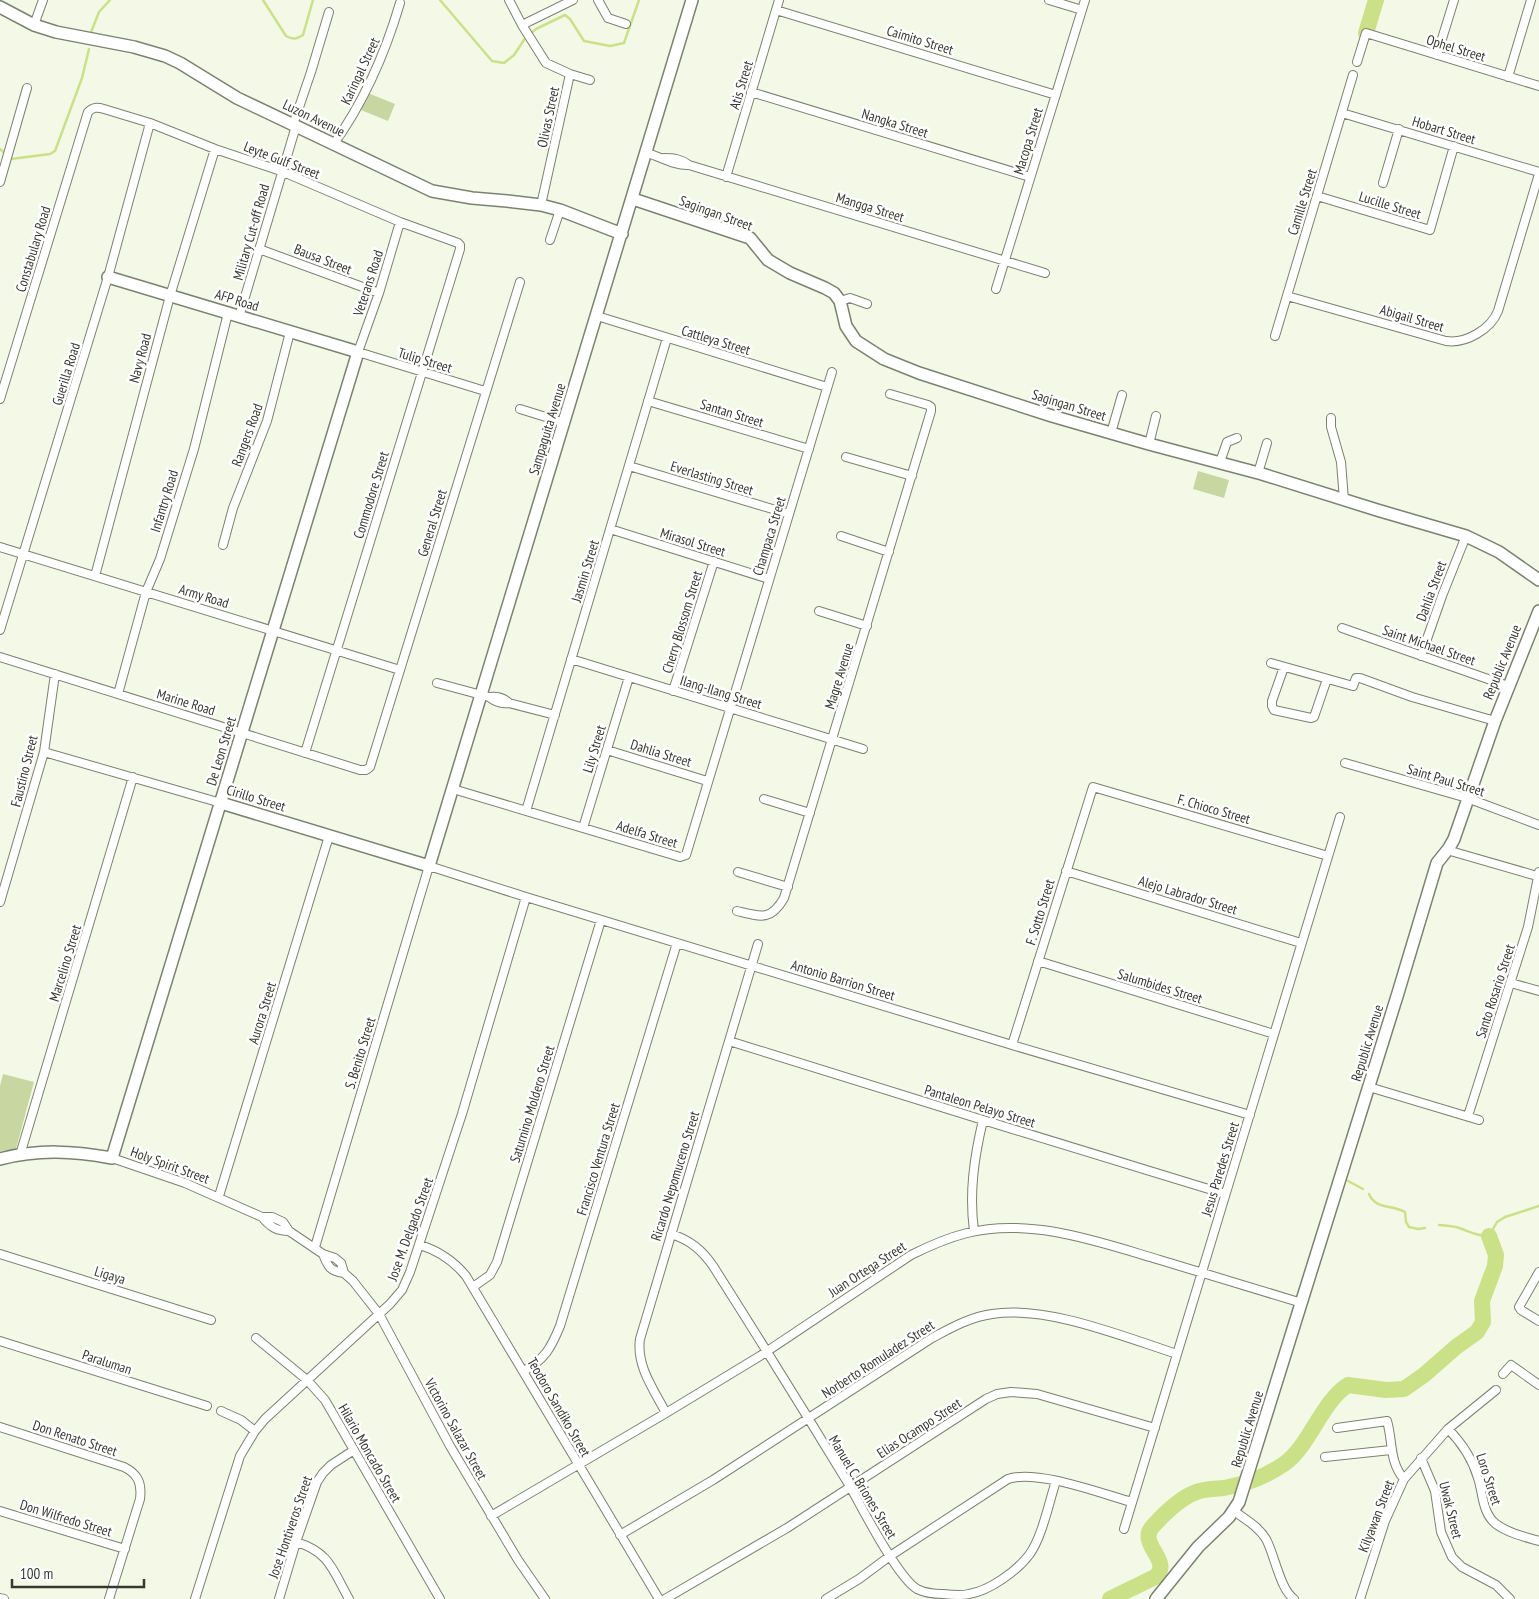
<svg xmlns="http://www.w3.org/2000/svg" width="1539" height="1599" viewBox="0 0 1539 1599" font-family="'PT Sans Narrow',sans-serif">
<rect width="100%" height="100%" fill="#f3f9e6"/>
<!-- green -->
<path fill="#c8d7a2" d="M368 93 395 104 388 121 361 110Z
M1198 471 1229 480 1224 498 1193 489Z
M3 1074 34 1082 16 1149 0 1151V1086Z"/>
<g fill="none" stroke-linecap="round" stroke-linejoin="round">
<!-- stream -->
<path stroke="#cae188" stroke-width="2.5" d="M263 0 286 36C293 40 297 39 303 35L313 0
M440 0 492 61 504 63 514 55 526 37 536 29 565 15 570 19 584 41 610 46 624 43 639 0
M90 35 99 12 110 0
M0 149 11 159 50 154 55 151 82 78 89 49
M1348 1181 1363 1189
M1369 1194C1375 1209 1392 1205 1405 1212L1406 1222 1409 1227 1418 1229 1425 1228
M1439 1225C1445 1225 1450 1226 1456 1227 1467 1230 1477 1237 1489 1236L1497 1222 1505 1217 1539 1206"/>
<!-- river -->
<path stroke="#cae188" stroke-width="16" d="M1366 33 1376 0
M1110 1599 1155 1577C1174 1561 1136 1544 1153 1526 1164 1514 1179 1499 1194 1493 1202 1489 1215 1489 1224 1488 1246 1484 1265 1477 1284 1464 1309 1447 1322 1401 1348 1385L1386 1390 1404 1389 1424 1375 1456 1347 1477 1332 1483 1322 1482 1301 1495 1266 1496 1255 1489 1236"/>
<defs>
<path id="street" d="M509 0 522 25 546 63 570 74 590 80
M598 0 608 18 626 24
M1049 0 1082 10
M776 10 1056 95
M34 25 43 0
M522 25 573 0
M1437 55 1454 0
M1357 62 1366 33 1539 86
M1508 77 1531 0
M751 92 1030 177
M1342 113 1539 172
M293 125 311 72 329 12
M333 145C364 102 385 54 400 3
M647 153C661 157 675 166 689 165L1045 273
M664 158C674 158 681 159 689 165
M726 177 779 0
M0 182 27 88
M1383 183 1399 129
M1317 196 1430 230 1454 146
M541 205 570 74
M400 222 379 293 358 352 485 391
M550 240 560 210
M259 249 379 293
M996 289 1085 0
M1287 296 1446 341C1466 344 1491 329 1498 311L1539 174
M840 301 850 298 867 304
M597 316 827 387
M239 317 296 126
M1275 336 1353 75
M0 399 88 112C93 107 97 107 104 109L150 123 215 149 281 171 400 222 458 243 460 245V249L305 753
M648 401 809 449
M520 409 565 423
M1331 418V427L1341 462 1344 500
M1111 433 1122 395
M1149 444 1156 416
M846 457 912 476
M1220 462 1227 442 1237 438
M629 466 789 514
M1258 473 1267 443
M610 529 769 579
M841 536 889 552
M223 545 233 508 267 421 290 332
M0 547 400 670
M95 576 170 296 215 149
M819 611 867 626
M1342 628 1508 686
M0 630 108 277 150 123
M1421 656 1442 596 1466 536
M0 657 360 770H366L370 767 520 282
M571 659 863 749
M1271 663 1353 686 1356 678H1360L1412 697 1495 721
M1284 667 1272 701V706L1274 710 1311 718 1314 717 1327 679
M437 683 489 697C495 702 501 704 509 703L555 715
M673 691 714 561
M118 694 146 592 160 559 194 449 228 313
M489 697C497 696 503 697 509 703
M607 750 707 781
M44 752 221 803
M1345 763 1467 798 1539 825
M453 789 680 857 686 855 832 372
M764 799 810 813
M526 811 667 338
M583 828 629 677
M1447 850 1537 876
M1066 871 1301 943
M738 872 788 887
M0 902 44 752 55 674
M737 911C761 917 771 921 784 898L931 411V407L928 405 890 394
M1038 961 1274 1034
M1511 983 1539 991
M729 1041 983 1120 1225 1194
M1012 1045 1093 787 1328 856
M1369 1087 1479 1120
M1468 1116 1528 927 1539 872
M20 1155 133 777
M112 1158 185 1183 262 1217H272L283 1222 289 1231 323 1254 335 1258 341 1263 344 1273 353 1281 379 1314 450 1446 518 1560 545 1599
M219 1196 329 836
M262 1217C270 1227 277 1231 289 1231
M974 1231C969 1193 974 1158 983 1120
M671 1234C690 1240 702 1250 713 1266 760 1340 806 1414 851 1488 863 1510 898 1578 917 1589 925 1593 935 1594 943 1594 952 1595 961 1596 969 1594 989 1591 1017 1571 1029 1555 1042 1538 1049 1502 1056 1481
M420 1245C439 1251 453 1260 466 1276L659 1599
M315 1247 429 866 526 897 1012 1045 1250 1115
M0 1254 211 1320
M323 1254C328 1267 330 1271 344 1273
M1539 1272 1519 1307 1521 1310 1539 1321
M473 1287 490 1275 497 1262 601 920
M256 1338 307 1380 325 1400 440 1599
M0 1341 207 1406
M524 1371C545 1359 551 1348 560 1326L677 943
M1503 1374 1511 1365 1539 1385
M221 1411 241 1420 255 1431
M666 1413C654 1390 636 1366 640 1339L758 944
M0 1427 124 1467C138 1474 142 1483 140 1499L109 1599
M1337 1428 1387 1421C1393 1441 1389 1462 1404 1479
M1448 1429C1462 1443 1472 1458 1478 1478 1483 1493 1482 1513 1496 1524 1508 1533 1525 1537 1539 1541
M1325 1457 1391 1450
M1421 1458 1435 1491 1441 1532 1452 1557 1462 1567 1496 1585 1510 1599
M0 1511 125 1549
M1234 1511C1245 1519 1259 1527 1266 1539 1275 1556 1280 1589 1294 1599
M491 1516 666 1413 760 1356 911 1255C929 1246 947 1238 967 1233 1031 1217 1099 1242 1160 1260 1207 1274 1255 1289 1302 1303
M1124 1529 1340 817
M620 1535 713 1480 932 1338C951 1328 970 1317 992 1314 1047 1305 1124 1337 1177 1354
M296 1542C330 1552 333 1571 349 1599
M0 1598 4 1599
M195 1599 240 1456 255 1431 265 1419 390 1304 402 1290 410 1272 462 1114 526 897
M279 1599 296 1542 317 1482 323 1473 331 1465 354 1450
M665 1599 787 1528 986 1399 997 1394 1011 1392 1037 1394 1155 1428
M826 1599 859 1579 890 1556 1008 1479C1037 1469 1102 1494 1132 1502
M1360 1599 1385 1521 1404 1479 1448 1429 1496 1390"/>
<path id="secondary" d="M0 7 34 25 56 32 134 47 165 56 180 63 237 98 432 191 472 198 507 201 541 205 560 210 622 234
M633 199 750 238 768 260 790 273 825 288 834 293 840 301 846 326 856 341 884 359 919 373 1052 416 1149 444 1262 474 1377 510 1466 536 1499 552 1539 580
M221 803 429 866 692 0
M0 1159C39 1149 73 1151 112 1158L358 352 108 277
M1156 1599 1198 1547 1229 1517 1239 1502 1398 993 1437 863 1449 848 1454 839 1495 721 1539 611"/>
</defs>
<!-- street casing -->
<use href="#street" stroke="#7c8270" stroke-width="10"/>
<!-- secondary casing -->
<use href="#secondary" stroke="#7c8270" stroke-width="14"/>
<!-- street -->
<use href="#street" stroke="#fff" stroke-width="8"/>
<!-- secondary -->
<use href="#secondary" stroke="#fff" stroke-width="11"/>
</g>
<g text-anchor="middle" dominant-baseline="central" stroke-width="5" stroke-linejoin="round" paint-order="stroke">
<!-- street labels -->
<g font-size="14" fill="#373931" stroke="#fff">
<text transform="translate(920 40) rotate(17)">Caimito Street</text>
<text transform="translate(1456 48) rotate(17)">Ophel Street</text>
<text transform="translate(360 71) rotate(-65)">Karingal Street</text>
<text transform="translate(741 85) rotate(-73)">Atis Street</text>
<text transform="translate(548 117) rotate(-78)">Olivas Street</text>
<text transform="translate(314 118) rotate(26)">Luzon Avenue</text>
<text transform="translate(895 123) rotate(17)">Nangka Street</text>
<text transform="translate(1444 130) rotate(17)">Hobart Street</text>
<text transform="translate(1028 141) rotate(-73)">Macopa Street</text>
<text transform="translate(282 160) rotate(21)">Leyte Gulf Street</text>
<text transform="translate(1302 202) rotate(-73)">Camille Street</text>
<text transform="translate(1390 205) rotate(17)">Lucille Street</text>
<text transform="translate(870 207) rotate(17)">Mangga Street</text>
<text transform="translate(716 213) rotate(20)">Sagingan Street</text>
<text transform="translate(251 232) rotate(-74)">Military Cut-off Road</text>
<text transform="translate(33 249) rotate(-73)">Constabulary Road</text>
<text transform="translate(323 259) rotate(21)">Bausa Street</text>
<text transform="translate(368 283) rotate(-72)">Veterans Road</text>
<text transform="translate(237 300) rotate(17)">AFP Road</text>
<text transform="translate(1412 318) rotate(16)">Abigail Street</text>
<text transform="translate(716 340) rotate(17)">Cattleya Street</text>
<text transform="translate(140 358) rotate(-75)">Navy Road</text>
<text transform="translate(425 360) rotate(17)">Tulip Street</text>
<text transform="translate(66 374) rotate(-73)">Guerilla Road</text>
<text transform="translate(1069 405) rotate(17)">Sagingan Street</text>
<text transform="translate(732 413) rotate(17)">Santan Street</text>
<text transform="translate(547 429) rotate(-73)">Sampaguita Avenue</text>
<text transform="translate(247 435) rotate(-70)">Rangers Road</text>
<text transform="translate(712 478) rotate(17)">Everlasting Street</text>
<text transform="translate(371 495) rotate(-73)">Commodore Street</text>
<text transform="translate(164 501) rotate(-73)">Infantry Road</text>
<text transform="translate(432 523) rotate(-73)">General Street</text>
<text transform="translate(769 536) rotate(-73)">Champaca Street</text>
<text transform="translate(693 542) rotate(17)">Mirasol Street</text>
<text transform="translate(585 571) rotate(-73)">Jasmin Street</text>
<text transform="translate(1431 591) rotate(-70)">Dahlia Street</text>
<text transform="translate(204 596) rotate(17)">Army Road</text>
<text transform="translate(682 622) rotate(-73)">Cherry Blossom Street</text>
<text transform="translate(1429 645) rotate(19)">Saint Michael Street</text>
<text transform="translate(1502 662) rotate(-68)">Republic Avenue</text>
<text transform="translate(839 676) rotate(-73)">Magre Avenue</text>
<text transform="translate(721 692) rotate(17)">Ilang-Ilang Street</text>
<text transform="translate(186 702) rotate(17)">Marine Road</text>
<text transform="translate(594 749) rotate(-73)">Lily Street</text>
<text transform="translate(221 751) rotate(-73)">De Leon Street</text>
<text transform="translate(661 753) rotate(17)">Dahlia Street</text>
<text transform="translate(24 771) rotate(-76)">Faustino Street</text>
<text transform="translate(1446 780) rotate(17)">Saint Paul Street</text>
<text transform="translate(256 798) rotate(17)">Cirillo Street</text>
<text transform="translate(1214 809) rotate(16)">F. Chioco Street</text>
<text transform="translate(647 834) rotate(17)">Adelfa Street</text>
<text transform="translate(1188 895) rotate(17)">Alejo Labrador Street</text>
<text transform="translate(1040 912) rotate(-73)">F. Sotto Street</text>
<text transform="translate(65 963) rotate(-73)">Marcelino Street</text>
<text transform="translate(843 980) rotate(17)">Antonio Barrion Street</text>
<text transform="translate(1160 986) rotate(17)">Salumbides Street</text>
<text transform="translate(1495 991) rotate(-72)">Santo Rosario Street</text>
<text transform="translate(262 1013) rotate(-73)">Aurora Street</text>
<text transform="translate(1367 1043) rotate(-73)">Republic Avenue</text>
<text transform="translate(360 1053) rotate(-73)">S. Benito Street</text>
<text transform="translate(532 1104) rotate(-73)">Saturnino Moldero Street</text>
<text transform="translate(980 1106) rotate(17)">Pantaleon Pelayo Street</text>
<text transform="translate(598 1159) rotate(-73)">Francisco Ventura Street</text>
<text transform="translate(170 1165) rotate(20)">Holy Spirit Street</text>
<text transform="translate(1220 1169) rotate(-73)">Jesus Paredes Street</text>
<text transform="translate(675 1176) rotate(-73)">Ricardo Nepomuceno Street</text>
<text transform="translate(410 1229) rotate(-70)">Jose M. Delgado Street</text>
<text transform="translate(867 1269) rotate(-33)">Juan Ortega Street</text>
<text transform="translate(110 1275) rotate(17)">Ligaya</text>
<text transform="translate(878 1359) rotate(-33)">Norberto Romuladez Street</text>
<text transform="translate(107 1362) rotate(18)">Paraluman</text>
<text transform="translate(559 1407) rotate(60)">Teodoro Sandiko Street</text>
<text transform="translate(919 1428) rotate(-33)">Elias Ocampo Street</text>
<text transform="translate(456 1429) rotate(61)">Victorino Salazar Street</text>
<text transform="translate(1247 1429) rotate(-73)">Republic Avenue</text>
<text transform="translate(75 1438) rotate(18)">Don Renato Street</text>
<text transform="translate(370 1453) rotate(60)">Hilario Moncado Street</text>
<text transform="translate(1489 1479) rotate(72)">Loro Street</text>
<text transform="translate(863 1487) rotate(59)">Manuel C. Briones Street</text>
<text transform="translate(1451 1510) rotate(76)">Uwak Street</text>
<text transform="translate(1376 1516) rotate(-69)">Kilyawan Street</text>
<text transform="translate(66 1518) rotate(17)">Don Wilfredo Street</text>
<text transform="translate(290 1527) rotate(-71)">Jose Hontiveros Street</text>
</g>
</g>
<!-- scale -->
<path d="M12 1579v8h132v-8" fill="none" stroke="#373931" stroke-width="2.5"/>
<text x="20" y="1579" font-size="15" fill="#373931" stroke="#ffffff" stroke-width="4" paint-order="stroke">100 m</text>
</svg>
